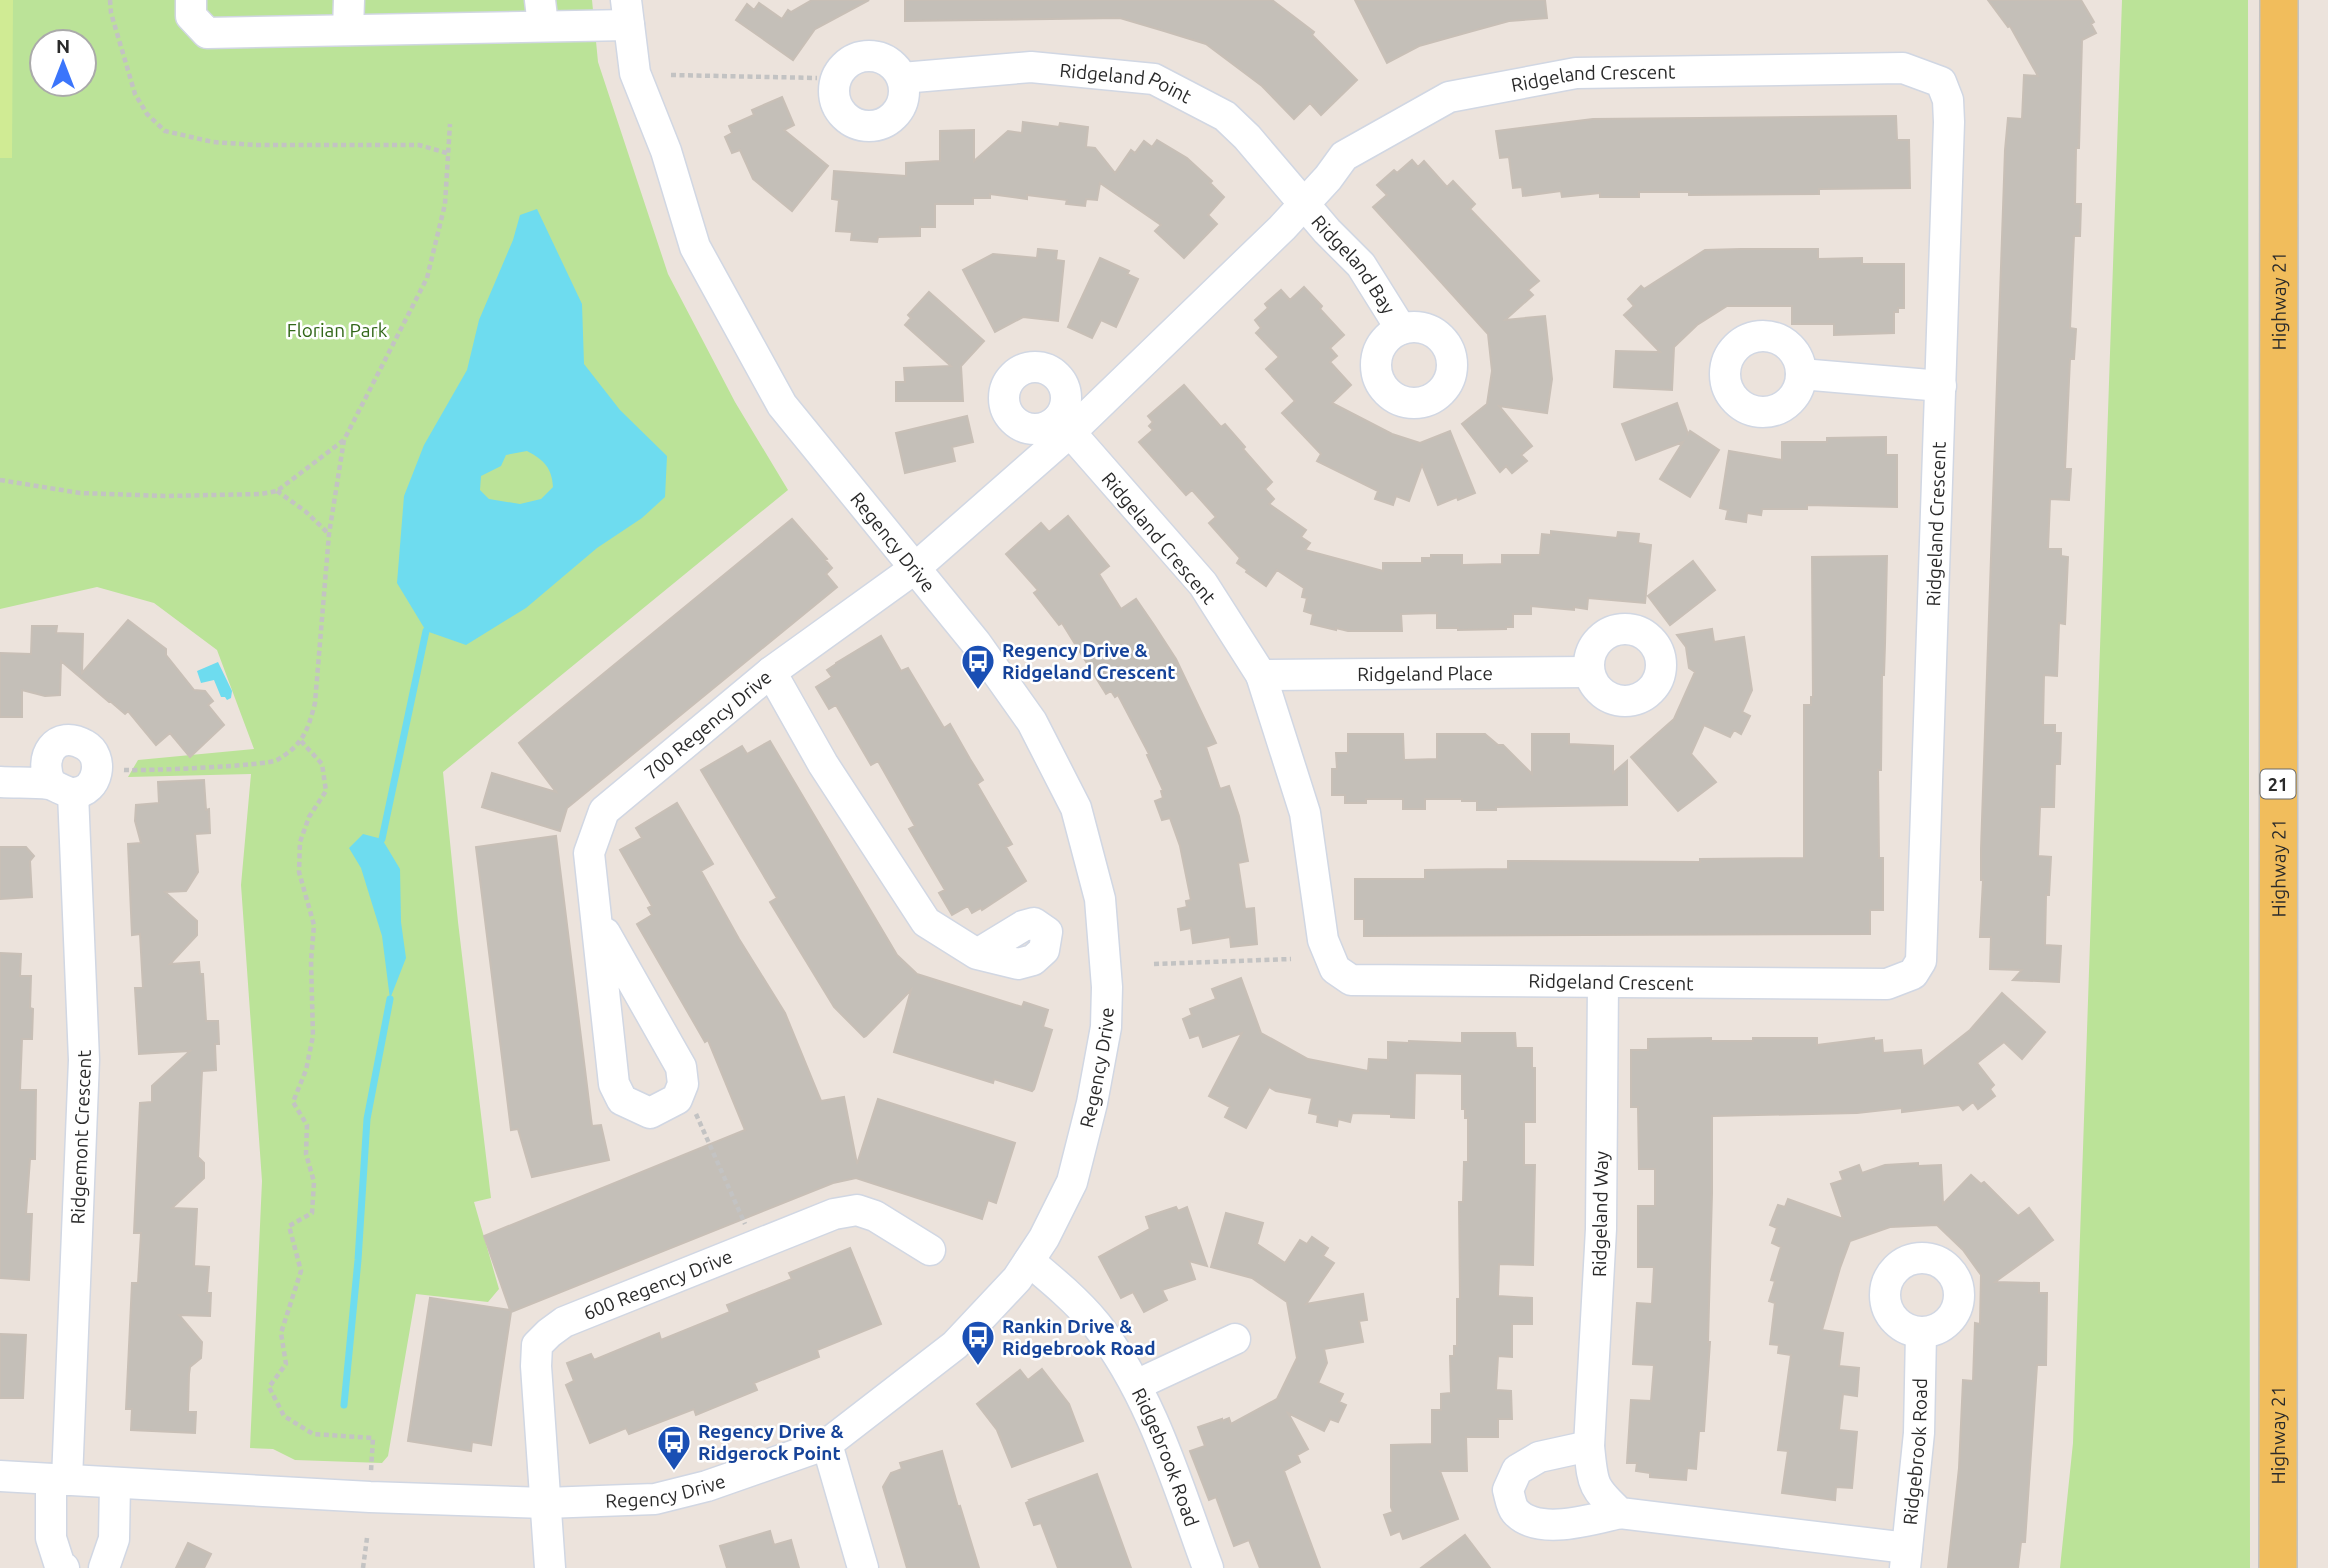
<svg xmlns="http://www.w3.org/2000/svg" width="2328" height="1568" viewBox="0 0 2328 1568" font-family="Ubuntu,sans-serif">
<rect width="100%" height="100%" fill="#ece3dc"/>
<!-- green -->
<path fill="#bbe398" fill-rule="evenodd" d="M0 0H592L598 62 668 274 735 402 788 490 443 772 458 922 491 1198 474 1202 499 1289 488 1302 416 1294 388 1456 382 1463 295 1460 273 1449 250 1448 262 1181 241 885 251 774 128 777 138 760 254 749 217 650 154 603 97 587 0 609ZM42 42H84V84H42Z
M2122 0H2248L2250 1568H2060L2073 1443Z"/>
<!-- pitch -->
<path fill="#d0eb94" d="M0 0H13L12 158H0Z"/>
<!-- water -->
<path fill="#6edcef" fill-rule="evenodd" d="M537 209 582 304 584 364 620 410 667 456 665 497 642 518 597 548 526 608 466 645 426 631 397 583 404 496 424 445 467 370 479 320 513 240 520 215ZM527 451C544 460 552 468 553 487L541 499 520 504 489 499 480 490 481 476 501 466 506 455Z
M218 662 232 691 231 698 227 700 225 697H221L214 680 201 683 197 671Z
M363 834 382 839 400 869 401 922 406 958 390 999 382 936 361 868 349 848Z"/>
<g fill="none" stroke-linecap="round" stroke-linejoin="round">
<!-- stream -->
<path stroke="#6edcef" stroke-width="7" d="M382 839 426 631
M344 1405 358 1260 367 1119 390 999"/>
</g>
<!-- building -->
<path fill="#c4bfb8" stroke="#c8bfb6" stroke-width="2" d="M812 0H869L815 29 793 60 736 20 747 4 754 10 759 3 782 19 788 10 791 12Z
M905 0H1272L1314 32 1312 35 1357 80 1321 115 1310 103 1294 119 1262 86 1206 44 1164 31 1120 18 905 21Z
M1355 0H1545L1547 18 1509 21 1469 32 1419 46 1387 63Z
M1988 0H2081L2094 22 2091 24 2096 33 2082 40 2079 148H2076L2075 204H2081L2080 236H2074L2070 328 2076 329 2074 359H2070L2065 469H2071L2069 500 2050 499 2048 549H2061V556L2068 557 2065 624 2059 623 2057 676 2044 675 2043 725H2055V733H2061L2060 764H2055L2054 807H2040L2038 856 2051 857 2049 895H2046L2045 945 2061 946 2059 982 2013 980 2022 970 1990 969 1991 937H1980L1983 880H1981V849L2005 150 2008 118 2022 119 2024 75 2038 76 2010 26 2008 27Z
M782 97 794 125 784 130 828 166 792 211 753 179 740 150 732 153 725 137 732 133 729 126 754 115 752 110Z
M1896 116 1897 140H1909L1910 188 1819 189V194L1689 195V192H1639V197H1600V193L1562 197 1561 191 1523 196 1522 187 1513 188 1509 157 1500 158 1496 131 1593 119Z
M1023 122 1059 127 1060 123 1088 127 1086 147 1095 148 1115 173 1131 150 1135 153 1144 141 1152 147 1157 140 1187 158 1212 181 1210 183 1224 197 1208 215 1217 224 1184 258 1155 231 1161 225 1100 183 1097 200 1086 199 1085 206 1066 204 1067 200 1027 195V199L990 194V198H973V204H935V227H920V236L878 237 877 242 851 240 852 232 836 231 839 200 832 199 834 171 906 176V163L940 161V131L974 130V161L1008 131 1022 133Z
M1412 160 1418 167 1424 161 1447 187 1453 181 1475 204 1470 209 1539 281 1528 290 1533 295 1505 320 1545 316 1552 379 1547 413 1499 406 1532 446 1521 455 1527 461 1512 473 1506 466 1500 472 1462 424 1487 404 1492 371 1488 334 1373 207 1387 195 1377 185 1394 170 1397 173Z
M1038 249 1057 251 1056 260 1064 261 1058 321 1023 317 995 332 963 270 993 254 1037 258Z
M1741 249H1818V259L1862 258V264H1904V308H1898V312H1894V333L1834 335V324H1792V306H1727L1697 325 1674 347 1672 390 1614 387 1616 351 1660 352 1624 315 1634 306 1628 299 1641 286 1644 289 1705 250Z
M1100 258 1129 271 1127 274 1138 279 1116 327 1101 320 1092 338 1068 327Z
M1304 287 1322 306 1320 309 1344 335 1330 348 1337 356 1330 362 1351 385 1332 403 1392 434 1420 443 1450 431 1475 493 1458 500 1457 497 1438 505 1422 465 1409 501 1396 496 1393 505 1375 499 1378 491 1317 461 1321 454 1282 413 1295 401 1266 369 1279 357 1256 333 1261 328 1255 320 1268 308 1265 304 1281 290 1290 300Z
M929 292 984 341 961 366 963 401H896V382H905L904 368 951 366 905 325 911 318 908 315Z
M1184 385 1221 427 1225 424 1245 447 1243 449 1272 482 1265 489 1274 499 1269 504 1306 530 1301 537 1310 543 1305 550 1383 571V563H1422V558H1431V555H1462V565L1502 564V555H1540L1542 534 1551 535V531L1617 538 1618 532 1639 534 1638 543 1651 545 1645 603 1588 598 1587 609 1574 607V610L1531 606V614H1513V627H1506V629L1458 630V628H1437V613L1401 614 1402 631H1348L1336 628V630L1311 624 1313 614 1304 611 1307 598 1302 597 1304 588 1277 570 1266 586 1246 572 1247 570 1237 563 1240 558 1209 523 1216 517 1192 490 1186 495 1139 442 1153 430 1149 426 1153 422 1148 416Z
M1677 403 1688 434 1690 431 1719 450 1690 497 1660 479 1683 442 1636 460 1622 424Z
M967 416 973 442 952 447 955 461 905 473 896 433Z
M1886 437V455H1897V507L1807 505V509H1762L1761 515 1747 513 1746 522 1726 519 1728 510 1720 508 1729 451 1782 460V442H1827V438Z
M1068 516 1109 566 1099 574 1121 609 1136 599 1154 625 1176 659 1216 743 1206 747 1220 789 1229 786 1239 816 1248 861 1238 863 1245 909 1254 908 1257 944 1231 947 1230 937 1193 943 1191 928 1181 930 1178 909 1187 907 1186 901 1191 900 1180 846 1170 818 1162 820 1155 801 1163 798 1161 791 1163 790 1147 755 1149 754 1118 695 1115 697 1111 691 1106 694 1062 623 1059 625 1034 593 1038 590 1006 554 1041 523 1049 532Z
M792 519 827 559 825 560 832 568 826 574 837 587 567 808 560 831 482 807 492 773 556 792 519 743Z
M1887 556 1885 644 1884 675H1882L1881 770H1878L1879 858H1883V910H1870V934L1364 936V919H1355V879H1425V870L1508 869V861L1700 862V859L1804 858V705H1811V697H1813L1812 557Z
M1693 561 1715 590 1670 625 1648 596Z
M128 620 166 649V655L194 690 205 691 213 701 208 705 224 725 190 757 170 733 156 745 128 711 125 714 110 701 109 702 61 661 60 695 45 696 22 690V717H0V653L31 654 32 626H57L56 633 83 634 82 673Z
M1712 629 1714 642 1744 637 1752 690 1742 712 1750 716 1741 734 1734 730 1730 737 1704 725 1691 754 1716 782 1678 811 1631 757 1674 719 1695 672 1689 668 1686 647 1677 635Z
M881 636 901 671 908 668 944 728 950 724 970 759 983 780 977 784 1012 844 1006 847 1026 881 982 910 981 908 972 913 968 906 952 915 939 893 945 890 909 829 915 826 878 761 871 765 836 705 829 709 816 687 832 677 827 670 836 664V663Z
M1348 734H1403L1404 760 1437 759V734H1485L1498 745H1503L1532 774V734H1569V744L1613 746V773L1627 761V805L1496 807V810H1477V801H1462V799H1425V809H1403V799H1366V803H1345V795H1332V769H1337L1336 753H1348Z
M770 741 897 955 917 974 1022 1007 1024 1002 1048 1010 1043 1027 1052 1030 1034 1089 1032 1091 994 1079 993 1083 894 1052 911 990 866 1036 864 1037 834 1007 770 902 777 898 701 770 742 746 747 754Z
M204 780 206 810 209 809 210 833 195 834 198 872 186 891 165 892 197 921V935L170 964 199 962 200 974H203L206 1021H218L219 1044H215L216 1070 202 1071 198 1157 204 1163V1178L172 1208 197 1209 194 1266 209 1267 207 1293H211L210 1316 179 1315 202 1342 201 1358 190 1367 189 1374 188 1412H196L195 1433 131 1430 132 1409H126L132 1283H138L141 1233H134L140 1103 152 1102V1086L190 1051 139 1054 135 988H143L140 934 132 935 128 844 141 843 135 821 136 805 159 803 158 782Z
M677 803 713 864 701 871 739 939 785 1013 821 1101 844 1097 857 1164 878 1099 1015 1143 996 1203 988 1200 982 1219 856 1178 833 1183 511 1312 491 1445 472 1442 471 1451 408 1441 430 1298 510 1310 484 1236 745 1130 708 1040 705 1042 637 924 652 915 648 908 652 906 620 850 642 838 636 828Z
M556 836 592 1126 601 1125 609 1160 532 1177 518 1129 511 1130 476 847Z
M0 847H26L34 856 30 861 32 897 0 899Z
M0 953 21 954 20 976H31L30 1008 33 1009 32 1039H22L20 1090H36L35 1159H30L26 1214H32L29 1280 0 1278Z
M1241 978 1261 1033 1308 1059 1368 1071 1369 1059 1388 1060V1042L1409 1043V1041L1462 1043V1033H1515L1516 1048H1532V1068H1535V1122H1524V1165H1535L1533 1265 1499 1264 1498 1296 1532 1298V1324H1512V1357L1498 1356 1496 1390 1511 1391 1512 1419H1498V1437H1466L1467 1471H1440L1458 1519 1403 1539 1400 1531 1391 1535 1384 1515 1393 1512 1391 1507V1445L1432 1444V1410H1441V1394L1451 1393 1450 1356H1454V1346H1457V1299H1460L1459 1202H1463L1464 1162H1468V1118H1465V1109H1462V1074L1415 1073 1414 1118 1391 1117V1114L1352 1113 1350 1122 1338 1119 1337 1126 1317 1122 1318 1115 1309 1113 1312 1098 1276 1091 1269 1087 1246 1128 1225 1117 1230 1107 1209 1096 1242 1033 1203 1047 1199 1035 1190 1038 1183 1019 1192 1015 1190 1009 1216 999 1212 989Z
M2002 993 2045 1032 2022 1059 2004 1042 1977 1063 1994 1085 1990 1089 1995 1096 1978 1109 1973 1102 1963 1110 1959 1105 1902 1112V1108L1857 1113 1712 1116V1193L1708 1342H1710L1704 1431H1699L1696 1469 1687 1468 1686 1480 1650 1477V1473L1636 1471 1637 1463H1627L1631 1400 1651 1401 1654 1365 1633 1364 1637 1303 1652 1304 1654 1267H1638V1206H1655V1169H1639L1638 1107H1631V1050H1648V1039L1711 1038V1041H1753V1038H1817V1045L1874 1038V1041L1882 1040 1883 1053 1921 1050 1923 1067 1970 1030Z
M1918 1163V1166L1941 1165 1943 1204 1971 1175 1981 1184 1984 1182 2018 1216 2029 1208 2053 1240 1995 1282 2039 1283V1293H2047L2046 1365H2037L2025 1542H2021L2018 1568H1948L1959 1468 1963 1380 1973 1381 1975 1323 1980 1324 1981 1275 1963 1250 1937 1225 1890 1227 1850 1241 1840 1268 1822 1330 1843 1333 1839 1366 1859 1368 1857 1396 1843 1394 1839 1430 1857 1432 1852 1488 1836 1487 1835 1500 1782 1493 1788 1451 1778 1450 1791 1355 1778 1353 1779 1345 1770 1344 1775 1303 1769 1301 1775 1281 1771 1280 1781 1247 1772 1243 1777 1228 1770 1225 1778 1205 1785 1207 1788 1199 1843 1219 1831 1184 1843 1180 1840 1172 1859 1165 1862 1173 1885 1165Z
M1176 1207 1178 1211 1187 1207 1207 1266 1189 1261 1195 1279 1162 1290 1167 1300 1144 1312 1133 1292 1121 1298 1099 1257 1150 1229 1146 1217Z
M1226 1213 1263 1223 1257 1244 1285 1263 1300 1240 1307 1244 1312 1237 1328 1248 1323 1256 1334 1263 1306 1304 1363 1294 1367 1320 1359 1321 1363 1342 1324 1349 1327 1363 1318 1383 1343 1394 1339 1402 1346 1405 1338 1422 1330 1419 1324 1431 1288 1413 1308 1449 1297 1455 1300 1462 1284 1471 1320 1568H1260L1249 1540 1234 1546 1216 1497 1209 1500 1190 1451 1205 1446 1198 1427 1222 1419V1421L1229 1418 1231 1424 1277 1399 1297 1358 1287 1302 1252 1278 1211 1267Z
M850 1248 881 1324 817 1350 819 1357 754 1383 757 1390 696 1415 694 1409 629 1434 626 1428 590 1443 566 1385 574 1381 567 1363 591 1354 594 1360 659 1333 661 1340 730 1312 727 1305 792 1279 789 1273Z
M0 1334 26 1335 23 1398H0Z
M1042 1369 1069 1404 1083 1441 1012 1467 997 1430 977 1404 1020 1370 1028 1380Z
M942 1451 958 1507 960 1506 979 1568H907L883 1487 891 1473 902 1469 900 1463Z
M1097 1474 1131 1568H1058L1041 1523 1034 1525 1026 1503 1030 1501 1029 1500Z
M770 1531 774 1545 791 1540 799 1568H727L720 1546Z
M1465 1535 1490 1568H1421Z
M188 1543 211 1554 204 1568H176Z"/>
<g fill="none" stroke-linecap="round" stroke-linejoin="round">
<defs>
<g id="minor">
<path d="M191 0V16L207 33 629 25"/>
<path d="M540 0 543 26"/>
<path d="M348 30 349 0"/>
<circle cx="869" cy="91" r="35"/>
<path id="s1" d="M902 78 1031 67 1154 79 1225 116 1247 137 1327 231 1361 265 1401 329"/>
<circle cx="1414" cy="365" r="38"/>
<circle cx="1763" cy="374" r="38"/>
<circle cx="1035" cy="398" r="31"/>
<path d="M1801 374 1941 386"/>
<circle cx="1625" cy="665" r="36"/>
<path d="M771 672 823 764 926 922 977 954 1018 964 1033 960 1044 950 1047 932 1034 923 1023 926 977 954"/>
<path id="s2" d="M1261 675 1589 672"/>
<path d="M0 782C16 783 33 782 49 784 57 786 66 793 74 793 99 792 105 756 85 745 56 728 37 757 51 784"/>
<path id="s3" d="M598 930 605 933 681 1067 683 1084 677 1099 650 1113 622 1100 614 1084 589 853 604 811 771 672 914 569 1077 426 1282 228 1328 178 1344 156 1449 97 1576 73 1903 68 1941 82 1948 100 1949 122 1921 961 1913 974 1887 984 1351 980 1335 969 1323 940 1305 813 1261 675 1203 584 1070 432 1058 419"/>
<path d="M1603 982 1601 1229 1589 1446C1593 1484 1591 1486 1620 1513L1907 1548"/>
<circle cx="1922" cy="1295" r="37"/>
<path id="s4" d="M1029 1261C1053 1281 1076 1300 1096 1324 1152 1395 1177 1484 1208 1568"/>
<path d="M1136 1385 1235 1339"/>
<path d="M827 1444 863 1568"/>
<path d="M1589 1446 1539 1457 1517 1470 1508 1490C1510 1497 1511 1506 1515 1511 1537 1537 1593 1519 1620 1513"/>
<path id="s5" d="M0 1476 370 1497 545 1503 655 1499 707 1486 827 1444 955 1345 1017 1279 1044 1238 1072 1182 1092 1103 1106 1027 1107 987 1100 899 1076 808 1032 722 976 643 782 405 695 247 666 151 635 73 626 0"/>
<path d="M51 1479V1538L60 1566 64 1568"/>
<path id="s6" d="M67 1480 84 1060 73 793"/>
<path d="M104 1568 114 1539 115 1483"/>
<path id="s7" d="M550 1568 536 1366 537 1345 549 1333 564 1322 834 1214 857 1210 875 1216 930 1250"/>
<path id="s8" d="M1905 1568 1919 1433 1921 1333"/>
</g>
<g id="major">
<path id="s9" d="M2278 1568 2279 0"/>
</g>
</defs>
<!-- minor casing -->
<use href="#minor" stroke="#d1d7e3" stroke-width="33"/>
<!-- major casing -->
<use href="#major" stroke="#c3c3c3" stroke-width="40"/>
<!-- path -->
<path stroke="#c3c3c3" stroke-width="4.5" stroke-dasharray="5 3.5" stroke-linecap="butt" d="M110 0 111 13 135 94 147 114 165 131 213 142 255 145H419L447 153
M671 75 817 78
M0 480 80 493 165 496 261 494 277 491 344 440
M277 491 305 511 329 534
M301 741 322 764 326 791 309 817 300 842 299 872 314 925 311 961 313 1036 306 1070 293 1102 307 1125 306 1154 314 1182 312 1213 289 1226 301 1271 281 1333 286 1364 269 1387 284 1416 313 1434 373 1438 371 1471
M124 770C143 771 267 766 277 760 303 745 308 730 315 703L329 534 344 440 427 278 445 204 450 124
M1154 964 1291 959
M696 1114 745 1224
M363 1568 367 1538"/>
<!-- minor -->
<use href="#minor" stroke="#fff" stroke-width="30"/>
<!-- major -->
<use href="#major" stroke="#f1bd5c" stroke-width="37"/>
</g>
<!-- icons -->
<defs>
<symbol id="bus-pin" viewBox="-11 -11 22 30"><path d="M0 17L-7.5 6A9.5 9.5 0 1 1 7.5 6Z" fill="#1a4fb4" stroke="#fff"/><path d="M-5-6H5V4H4V6H2V4H-2V6H-4V4H-5ZM-3.5-4V0h7V-4ZM-3.5 1.2v1.5H-2V1.2ZM2 1.2v1.5H3.5V1.2Z" fill="#fff"/></symbol>
</defs>
<g fill-rule="evenodd">
<use href="#bus-pin" x="959" y="642" width="38" height="52"/>
<use href="#bus-pin" x="959" y="1318" width="38" height="52"/>
<use href="#bus-pin" x="655" y="1423" width="38" height="52"/>
</g>
<g text-anchor="middle" dominant-baseline="central" stroke-width="5" stroke-linejoin="round" paint-order="stroke">
<!-- shield labels -->
<rect fill="#fff" stroke="#6a6a6a" stroke-width="2" x="2260.5" y="769.5" width="35" height="29" rx="5"/>
<g font-size="18" font-weight="bold" fill="#2a2a2a">
<text x="2278" y="784">21</text>
</g>
<!-- street labels -->
<g font-size="19" fill="#2a2a2a" stroke="#fff">
<text stroke="none"><textPath href="#s3" startOffset="1808">Ridgeland Crescent</textPath></text>
<text stroke="none"><textPath href="#s1" startOffset="226">Ridgeland Point</textPath></text>
<text stroke="none"><textPath href="#s1" startOffset="530">Ridgeland Bay</textPath></text>
<text stroke="none"><textPath href="#s9" startOffset="1267">Highway 21</textPath></text>
<text transform="translate(1936 524) rotate(-88)">Ridgeland Crescent</text>
<text transform="translate(1159 538) rotate(50)">Ridgeland Crescent</text>
<text transform="translate(893 542) rotate(51)">Regency Drive</text>
<text stroke="none"><textPath href="#s2" startOffset="164">Ridgeland Place</textPath></text>
<text stroke="none"><textPath href="#s3" startOffset="686">700 Regency Drive</textPath></text>
<text stroke="none"><textPath href="#s9" startOffset="700">Highway 21</textPath></text>
<text transform="translate(1611 982) rotate(1)">Ridgeland Crescent</text>
<text stroke="none"><textPath href="#s5" startOffset="1318">Regency Drive</textPath></text>
<text stroke="none"><textPath href="#s6" startOffset="343">Ridgemont Crescent</textPath></text>
<text transform="translate(1600 1214) rotate(-89)">Ridgeland Way</text>
<text stroke="none"><textPath href="#s7" startOffset="360">600 Regency Drive</textPath></text>
<text stroke="none"><textPath href="#s9" startOffset="133">Highway 21</textPath></text>
<text stroke="none"><textPath href="#s8" startOffset="117">Ridgebrook Road</textPath></text>
<text stroke="none"><textPath href="#s4" startOffset="243">Ridgebrook Road</textPath></text>
<text stroke="none"><textPath href="#s5" startOffset="667">Regency Drive</textPath></text>
</g>
<!-- park labels -->
<g font-size="19" fill="#33681a" stroke="#fff">
<text x="337" y="330">Florian Park</text>
</g>
<!-- transit labels -->
<g font-size="19" font-weight="bold" fill="#164399" stroke="#fff" text-anchor="start">
<text x="1002" y="650">Regency Drive &amp;<tspan x="1002" dy="22">Ridgeland Crescent</tspan></text>
<text x="1002" y="1326">Rankin Drive &amp;<tspan x="1002" dy="22">Ridgebrook Road</tspan></text>
<text x="698" y="1431">Regency Drive &amp;<tspan x="698" dy="22">Ridgerock Point</tspan></text>
</g>
</g>
<!-- north arrow -->
<g transform="translate(63 63)"><circle r="33" fill="#ffffff" stroke="#aaaaaa" stroke-width="2"/>
<path d="M0-5L12 26L0 18L-12 26Z" fill="#3b75fb"/>
<text y="-10" font-size="19" font-weight="bold" text-anchor="middle" fill="#2a2a2a">N</text>
</g>
</svg>
